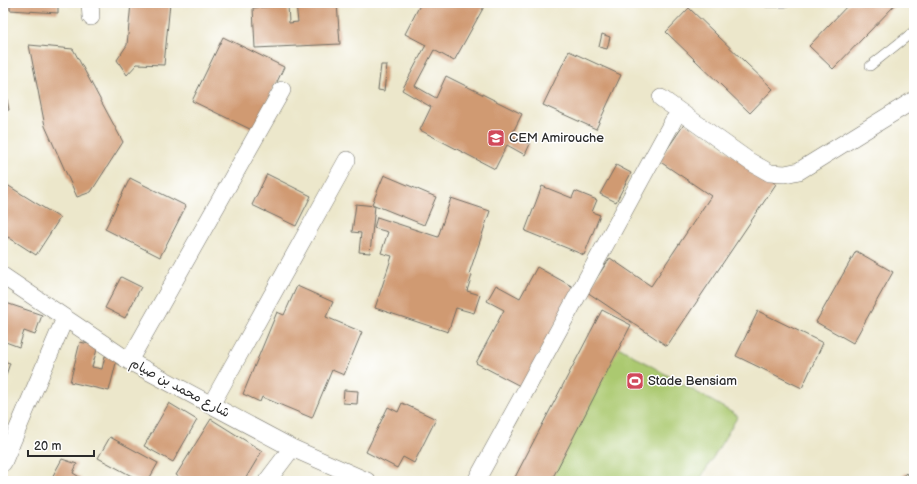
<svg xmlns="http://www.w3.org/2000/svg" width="917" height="484" viewBox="0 0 917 484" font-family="'Balsamiq Sans','Playpen Sans Arabic',sans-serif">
<rect width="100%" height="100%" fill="#fff"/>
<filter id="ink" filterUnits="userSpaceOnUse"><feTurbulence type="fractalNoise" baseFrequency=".025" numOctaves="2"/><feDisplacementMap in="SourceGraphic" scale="8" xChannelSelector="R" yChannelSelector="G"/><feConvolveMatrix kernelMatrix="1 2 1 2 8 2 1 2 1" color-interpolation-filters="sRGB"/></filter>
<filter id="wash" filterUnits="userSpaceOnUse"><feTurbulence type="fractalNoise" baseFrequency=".012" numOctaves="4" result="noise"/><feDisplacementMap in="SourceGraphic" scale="16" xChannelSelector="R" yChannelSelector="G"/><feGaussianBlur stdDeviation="0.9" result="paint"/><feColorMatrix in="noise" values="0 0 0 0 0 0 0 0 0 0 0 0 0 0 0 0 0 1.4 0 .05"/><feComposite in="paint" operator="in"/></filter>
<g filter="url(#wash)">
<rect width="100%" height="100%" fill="#ece7cb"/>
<!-- green -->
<path fill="#abc970" stroke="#6b7a4e" d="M615 345 738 416 699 481H535Z"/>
<g id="blocks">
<!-- building -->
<path fill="#d09a72" d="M10 3H58V13L10 10Z
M131 3H170L164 65 137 64 127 75 117 60 127 45Z
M337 3 340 44 255 48 253 8 288 5 289 23 298 22 296 5Z
M421 3H486L454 61 434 50 415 86 436 98 446 76 522 114 511 136 530 144 525 155 507 145 495 169 420 130 431 107 402 90 426 45 405 34Z
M850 3H897L833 69 809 46Z
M689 8 773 89 750 113 666 32Z
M602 34 610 37 607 49 599 47Z
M223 37 284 67 254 131 192 101Z
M29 45 73 49 123 142 91 192 77 197 45 126Z
M569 51 621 75 596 129 543 105Z
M381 65H387L384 91 378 90Z
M3 79 9 110 3 111Z
M685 123 776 184 667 346 587 292 610 258 651 286 711 196 659 161Z
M616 165 631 173 616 202 600 194Z
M267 174 311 196 296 226 252 205Z
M384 175 436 197 424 225 372 204Z
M130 178 186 206 160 257 105 229Z
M4 183 60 218 36 255 8 237 3 245Z
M542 186 572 198 575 191 597 200 592 212 600 215 584 255 525 231Z
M451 198 490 211 469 274 472 275 467 291 480 295 474 313 456 308 448 332 375 308 392 256 381 253 388 232 374 228 377 217 438 237Z
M356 204 375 206 370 253 359 252 361 233 352 232Z
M856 251 893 272 853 343 816 322Z
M537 267 575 288 522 387 476 363 504 310 487 301 496 285 520 298Z
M121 277 141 287 125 318 105 308Z
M297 286 333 302 326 317 362 332 344 375 332 370 312 418 262 397 260 402 243 394 277 312 284 315Z
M3 302 42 315 35 335 24 331 19 347 3 341Z
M602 310 631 325 551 481H513Z
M758 311 823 343 802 388 736 356Z
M80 342 98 346 92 367 102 369 105 356 117 359 109 391 70 382Z
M3 361 10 363 3 384Z
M344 390 358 391 357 404 343 403Z
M169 403 197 420 173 462 144 446Z
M402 403 436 419 414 463 403 457 397 468 366 452 388 407 398 412Z
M211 419 262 451 244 481H185L176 475Z
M110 437 158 463 148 481H141L98 458Z
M62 459 77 464 73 473 81 478 79 481H50Z
M906 473 913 481H897Z"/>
</g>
</g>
<g filter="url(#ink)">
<use href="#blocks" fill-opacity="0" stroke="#6f6d63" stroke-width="1"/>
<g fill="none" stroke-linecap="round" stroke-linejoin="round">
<defs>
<path id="lane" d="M768 3H784
M870 66 914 31"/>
<path id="street" d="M90 3 91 17
M661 98 749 161 770 173 785 174 799 171 914 100
M3 276 129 361 292 448 367 481
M129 361 282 90
M211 405 347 160
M3 463 65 318
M267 481 292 448
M476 481 673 121"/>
</defs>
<!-- lane casing -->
<use href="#lane" stroke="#6f6d63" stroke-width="10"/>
<!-- street casing -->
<use href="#street" stroke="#6f6d63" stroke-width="18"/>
<!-- lane -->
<use href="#lane" stroke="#fff" stroke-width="9"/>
<!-- street -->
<use href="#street" stroke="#fff" stroke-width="17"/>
</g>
</g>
<!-- icons -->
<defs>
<symbol id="school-square" viewBox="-11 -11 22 22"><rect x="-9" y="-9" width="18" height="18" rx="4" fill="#d1495b" stroke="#fff"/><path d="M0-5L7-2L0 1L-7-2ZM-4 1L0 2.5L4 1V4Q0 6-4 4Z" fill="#fff"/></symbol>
<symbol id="stadium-square" viewBox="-11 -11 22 22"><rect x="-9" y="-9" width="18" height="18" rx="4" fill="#d1495b" stroke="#fff"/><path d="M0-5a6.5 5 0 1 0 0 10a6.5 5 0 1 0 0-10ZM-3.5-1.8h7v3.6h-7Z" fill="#fff"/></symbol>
</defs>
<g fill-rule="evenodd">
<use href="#school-square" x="486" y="128" width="20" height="20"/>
<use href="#stadium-square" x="625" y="371" width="20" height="20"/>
</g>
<g text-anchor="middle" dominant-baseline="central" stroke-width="3" stroke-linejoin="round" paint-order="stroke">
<!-- poi labels -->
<g font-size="13" fill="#2b2b2b" stroke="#fff" text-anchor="start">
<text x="509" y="138">CEM Amirouche</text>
<text x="648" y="381">Stade Bensiam</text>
</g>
<!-- street labels -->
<g font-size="13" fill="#2b2b2b" stroke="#fff">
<text transform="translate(180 388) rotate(28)">شارع محمد بن صيام</text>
</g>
</g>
<!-- margin -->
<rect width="917" height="484" fill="none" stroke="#fff" stroke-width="16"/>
<!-- scale -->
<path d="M28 450v6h66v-6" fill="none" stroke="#2b2b2b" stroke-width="2"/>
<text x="34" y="450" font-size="12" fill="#2b2b2b" stroke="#ffffff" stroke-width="3" paint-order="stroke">20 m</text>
</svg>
